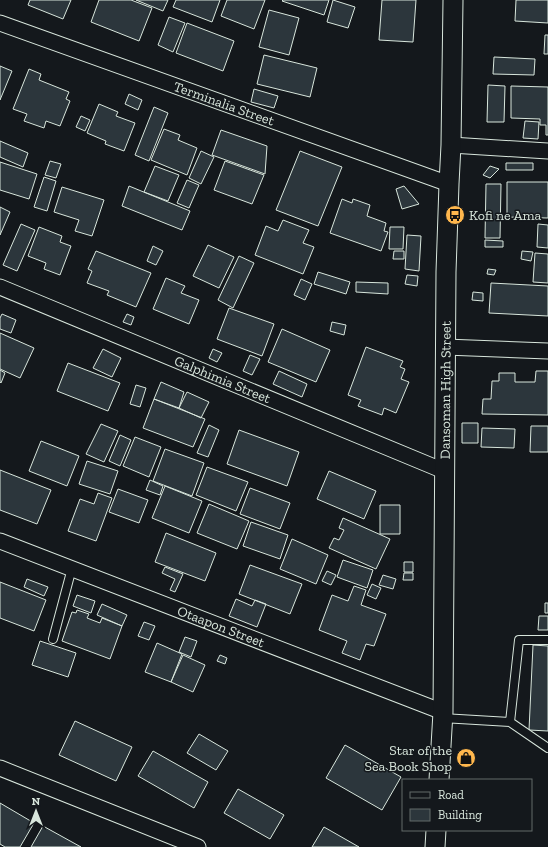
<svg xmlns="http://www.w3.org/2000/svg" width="548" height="847" viewBox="0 0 548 847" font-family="'Zilla Slab',serif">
<rect width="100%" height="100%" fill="#14181c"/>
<!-- building -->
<path fill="#2c363c" stroke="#d8e6dc" d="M30 0H71L63 19 28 5Z
M99 0H131L152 8 139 41 91 22Z
M136 0H168L163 11Z
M176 0H220L212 22 173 7Z
M227 0H265L254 29 221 16Z
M283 0H329L324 15 282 1Z
M333 0 355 7 348 28 327 22Z
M382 0H416L413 42 379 40Z
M516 0H548V23L515 21Z
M269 10 299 18 289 55 259 47Z
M169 17 185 23 173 52 158 45Z
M187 23 234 41 223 71 176 53Z
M545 35H548V54H544Z
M264 55 317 68 310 97 257 84Z
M494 57 535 59 534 75 493 74Z
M0 66 12 71 0 100Z
M29 69 41 74 39 80 69 92 66 99 70 101 60 126 46 121 44 128 24 121 27 114 13 109Z
M488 85 505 86 504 122H487Z
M511 86 548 87V135H546V125H540V119L511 118Z
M254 89 278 96 274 108 251 102Z
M129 94 142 100 138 110 125 104Z
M99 104 118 112 116 116 135 123 124 151 105 144 106 141 87 133Z
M154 107 168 113 149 161 135 155Z
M81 116 90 120 85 131 76 127Z
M525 121 539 122 538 139 523 138Z
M164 129 180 135 178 140 197 148 187 175 151 160Z
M221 130 267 146 265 174 212 155Z
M0 141 28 153 23 167 0 157Z
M201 151 214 157 201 184 189 178Z
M300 151 342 167 318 226 276 210Z
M50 161 61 164 56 178 45 175Z
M225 161 264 175 252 204 214 190Z
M0 162 37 174 29 199 0 190Z
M506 163H533V170H506Z
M155 166 179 175 168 201 144 192Z
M490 166 499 169 490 178 483 175Z
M44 177 56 181 47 211 34 207Z
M187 180 199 185 189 208 177 203Z
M507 182H548V218L507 217Z
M486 184H501L500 238H485Z
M129 186 190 211 182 230 122 206Z
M404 186 419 204 402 209 396 189Z
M62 187 104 200 92 236 75 231 79 220 54 212Z
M342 199 352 203 353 199 370 205 367 216 386 223 384 231 388 232 381 251 330 233Z
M0 207 10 212 0 235Z
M283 220 309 230 303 243 314 247 303 274 255 255 266 226 278 231Z
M21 224 35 230 17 271 3 265Z
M538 224 548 225V248L537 247Z
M39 227 62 236 60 242 71 246 60 275 44 269 46 263 28 256Z
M390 227H404L403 249H389Z
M407 235 421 236 419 271 405 269Z
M485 240 503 241V247H485Z
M208 245 234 257 219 288 193 276Z
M153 246 163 251 156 265 147 261Z
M96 251 151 273 136 307 107 295 109 291 87 283 92 271 88 269Z
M394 251H404V259H393Z
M522 251 533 252 531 261 521 259Z
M535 253 548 254V283L533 282Z
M239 256 254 263 233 308 218 300Z
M488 269 496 270 494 275 487 274Z
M318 272 350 282 346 294 314 284Z
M407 275 418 276 417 286 405 284Z
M166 278 185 286 181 293 199 300 189 324 153 309Z
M301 279 312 284 305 300 294 295Z
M356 282 388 283V294L356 292Z
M491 283 548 286V316L489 313Z
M473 292 483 293V301L472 300Z
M229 308 274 324 262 356 217 339Z
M2 314 16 320 11 333 0 329V318Z
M127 314 134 317 131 325 123 322Z
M332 322 346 325 344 335 330 331Z
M282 329 330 350 316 382 268 362Z
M0 333 34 348 20 378 0 369Z
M366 347 403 361 400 367 405 369 401 379 409 382 396 413 384 408 382 415 358 406 361 400 348 395Z
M103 349 121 358 112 377 93 368Z
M213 349 222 353 217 362 209 358Z
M250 355 260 359 252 375 243 371Z
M68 363 120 383 108 411 57 391Z
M0 370 5 373 1 383 0 382Z
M279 371 307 384 302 397 273 384Z
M536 371H548V415L482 414 483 399H491L492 381H499V373H515V382H535Z
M161 382 184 392 179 408 154 399Z
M136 385 146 388 140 407 130 404Z
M187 392 209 402 201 418 179 408Z
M154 399 205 419 193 447 143 428Z
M462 423H478V443H462Z
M101 424 118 431 104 462 86 454Z
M209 425 219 430 208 457 197 453Z
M531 426H548V452H530Z
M482 428 515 429 514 448 481 447Z
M239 430 299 452 287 486 227 464Z
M120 435 131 440 120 466 109 461Z
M135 437 161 447 149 477 123 466Z
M41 441 79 456 67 486 29 471Z
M165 449 204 463 192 496 153 481Z
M87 461 118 471 110 494 79 484Z
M207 467 248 482 236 511 196 495Z
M0 470 51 490 37 524 0 510Z
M329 471 376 491 364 519 317 499Z
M150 480 163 486 160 495 146 490Z
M165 486 202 501 189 533 152 518Z
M250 488 290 503 280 529 240 514Z
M118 489 148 500 139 523 109 512Z
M98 493 112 498 96 541 68 531 80 499 94 504Z
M209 504 249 521 237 549 197 533Z
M380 505H400V534H380Z
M343 518 390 539 376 569 329 548 334 538 339 540 344 530 339 528Z
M251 522 288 535 280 559 243 546Z
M166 533 216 553 205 581 155 562Z
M292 539 328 555 316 584 280 569Z
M343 560 373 570 367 588 337 577Z
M404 562H413V572H404Z
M250 565 302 584 290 614 239 594Z
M165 567 183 574 175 592 170 590 175 579 162 573Z
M327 571 336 575 331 585 322 581Z
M404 573H413V580H403Z
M383 575 396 579 393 589 379 585Z
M27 579 48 587 44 596 24 587Z
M0 582 46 600 34 631 0 618Z
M372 584 381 588 376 599 367 595Z
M354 586 366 590 361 605 386 614 374 646 366 644 360 660 342 653 347 641 319 630 332 595 348 601Z
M77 595 95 601 91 613 73 606Z
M236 599 252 606 255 600 266 604 257 627 229 616Z
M545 603H548V613H545Z
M102 604 127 615 122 626 97 615Z
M77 610 89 614 87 618 100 623 102 618 122 626 110 659 62 641 72 612 76 613Z
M539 616H548V630H538Z
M144 622 155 626 149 640 138 636Z
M185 637 197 641 191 657 179 652Z
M40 641 76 653 68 677 32 665Z
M157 643 182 654 171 682 145 672Z
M533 645 548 646V731L529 730Z
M183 655 205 665 193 692 171 682Z
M220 655 227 658 225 664 217 661Z
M75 721 132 747 116 781 59 755Z
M199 734 228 751 216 770 187 753Z
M345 745 401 777 382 810 326 778Z
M153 751 208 782 194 808 138 776Z
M238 789 284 815 270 839 224 813Z
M0 803 34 823 20 847H5L0 844Z
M43 826 81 847H31Z
M324 827 359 847H312Z"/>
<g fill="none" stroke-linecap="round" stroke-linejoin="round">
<defs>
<path id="service" d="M53 639 72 568
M442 718 510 722 548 748
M510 722 519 640H548"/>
<g id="minor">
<path id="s1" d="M0 23 449 184"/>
<path d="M451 145 548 151"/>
<path id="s2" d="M0 287 444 471"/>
<path d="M445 347 548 351"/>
<path id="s3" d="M0 541 443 712"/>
<path d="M0 768 198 847"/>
</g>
<g id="tertiary">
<path id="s4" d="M439 780 443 712 446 272 449 184 451 145 453 0"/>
<path d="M435 847 436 830"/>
</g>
</defs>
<!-- service casing -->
<use href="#service" stroke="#d8e6dc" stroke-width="10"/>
<!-- minor casing -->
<use href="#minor" stroke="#d8e6dc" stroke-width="17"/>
<!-- tertiary casing -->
<use href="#tertiary" stroke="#d8e6dc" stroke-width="21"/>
<!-- service -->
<use href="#service" stroke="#14181c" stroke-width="8"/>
<!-- minor -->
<use href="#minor" stroke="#14181c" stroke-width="15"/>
<!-- tertiary -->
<use href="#tertiary" stroke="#14181c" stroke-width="19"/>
</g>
<!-- icons -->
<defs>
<symbol id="bus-disc" viewBox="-11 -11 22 22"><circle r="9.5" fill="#ffb74d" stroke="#14181c"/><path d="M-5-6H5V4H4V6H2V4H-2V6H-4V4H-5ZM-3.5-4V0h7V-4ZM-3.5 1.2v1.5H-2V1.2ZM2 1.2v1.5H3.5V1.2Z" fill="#111"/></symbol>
<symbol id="shop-disc" viewBox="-11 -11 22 22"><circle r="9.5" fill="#ffb74d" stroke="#14181c"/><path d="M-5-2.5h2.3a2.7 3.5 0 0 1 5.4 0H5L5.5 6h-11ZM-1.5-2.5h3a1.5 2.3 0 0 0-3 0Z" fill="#111"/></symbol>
</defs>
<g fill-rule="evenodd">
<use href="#bus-disc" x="444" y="204" width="22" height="22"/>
<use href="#shop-disc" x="455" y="747" width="22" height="22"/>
</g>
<g text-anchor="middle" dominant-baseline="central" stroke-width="3" stroke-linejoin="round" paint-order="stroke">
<!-- street labels -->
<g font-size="14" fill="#d8e6dc" stroke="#14181c">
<text stroke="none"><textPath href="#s1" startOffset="238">Terminalia Street</textPath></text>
<text stroke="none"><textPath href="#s2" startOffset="241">Galphimia Street</textPath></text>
<text stroke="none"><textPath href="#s4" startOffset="390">Dansoman High Street</textPath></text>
<text stroke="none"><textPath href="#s3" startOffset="237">Otaapon Street</textPath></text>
</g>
<!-- poi labels -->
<g font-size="14" fill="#d8e6dc" stroke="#14181c" text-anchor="start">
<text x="469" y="215">Kofi ne Ama</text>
<text x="452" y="750" text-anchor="end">Star of the<tspan x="452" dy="16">Sea Book Shop</tspan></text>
</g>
</g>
<!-- legend -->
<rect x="402" y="779" width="130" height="52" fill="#14181c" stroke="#626a69"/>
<rect x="410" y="792" width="20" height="6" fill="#14181c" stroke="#626a69"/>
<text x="438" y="799" font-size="12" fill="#d8e6dc">Road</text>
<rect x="410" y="809" width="20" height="12" fill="#2c363c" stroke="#626a69"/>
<text x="438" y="819" font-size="12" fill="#d8e6dc">Building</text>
<!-- north arrow -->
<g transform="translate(36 811)" stroke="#14181c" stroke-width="3" paint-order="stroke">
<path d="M0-3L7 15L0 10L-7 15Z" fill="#d8e6dc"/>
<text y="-6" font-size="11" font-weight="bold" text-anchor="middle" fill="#d8e6dc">N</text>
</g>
</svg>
